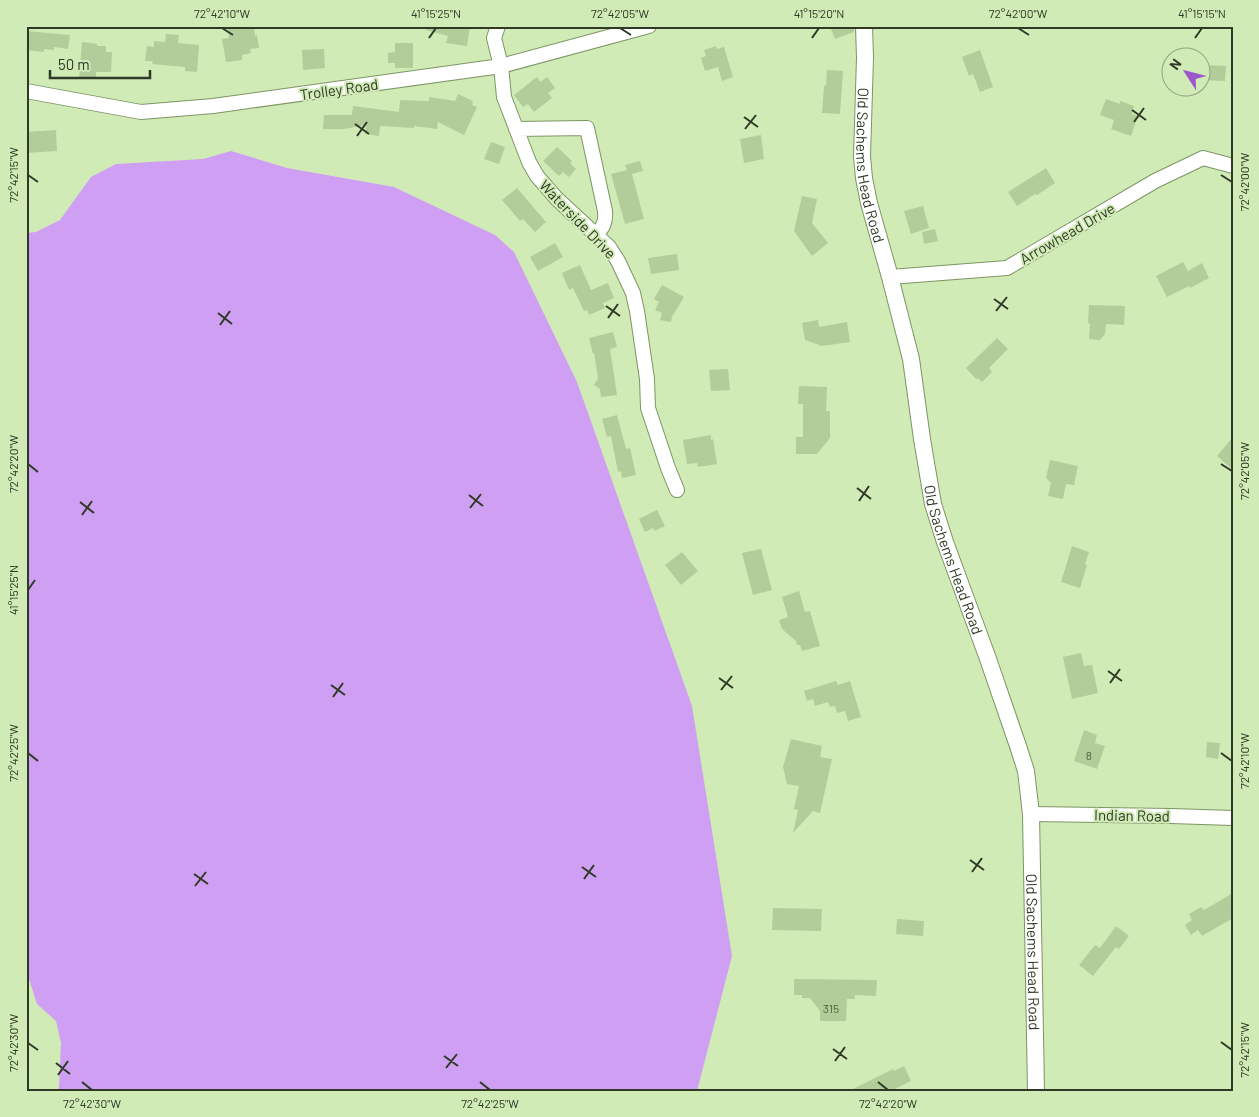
<svg xmlns="http://www.w3.org/2000/svg" width="1259" height="1117" viewBox="0 0 1259 1117" font-family="Barlow,sans-serif">
<rect width="100%" height="100%" fill="#d1ebb7"/>
<!-- water -->
<path fill="#cf9ff4" d="M231 151 287 168 394 187 495 235 514 252 577 382 692 706 732 956 697 1091H57L59 1087 61 1043 56 1021 37 1004 27 973 26 966V233L36 232 60 220 91 177 116 164 203 159Z"/>
<!-- building -->
<path fill="#b3cd9a" d="M243 26H254L255 36 257 35 259 48 250 49 251 53 242 55V60L226 62 222 39 229 38 228 29Z
M427 26H470L467 46 446 43 448 36 426 30Z
M840 26H854V32L835 39 831 29Z
M26 31 70 35 68 49 54 47V50L44 49V52L26 50Z
M166 34 179 35 178 43 199 45 197 72 185 71V67L152 64 153 61H145L147 46 154 47V41L165 42Z
M82 42 97 44V46H106V52H112L111 72H96V79L79 78Z
M395 43H413V68H395V63H388V53L395 52Z
M716 46 717 49 724 47 733 77 722 81 718 67 705 71 701 58 706 56 704 50Z
M324 49 325 68 303 70 302 50Z
M980 50 993 87 980 92 973 74 969 76 962 57Z
M1202 65 1226 66 1225 81 1202 80Z
M827 70 843 71 840 114 822 113 824 86 826 85Z
M537 77 540 82 547 77 555 88 548 93 552 98 534 112 528 104 523 107 514 95Z
M458 94 473 101 472 105 477 107 464 135 438 122 437 129 414 126V128L380 126 379 136 365 134 366 125 344 129H323L324 115H352L353 106 399 112 400 100 429 101V97L455 101Z
M1106 99 1120 104V101L1134 106 1132 114 1138 116 1131 136 1111 129 1114 120 1100 115Z
M56 130 57 151 26 153V132Z
M761 135 764 159 744 163 740 139Z
M491 142 505 147 499 164 484 159Z
M557 147 572 161 570 163 576 169 569 177 563 172 559 176 543 161Z
M640 161 643 171 632 174 644 219 625 224 611 174 627 170 625 165Z
M1046 168 1055 183 1037 195 1035 194 1017 206 1008 192Z
M517 188 546 222 535 232 523 219 520 221 502 200Z
M802 196 817 199 812 223 828 243 812 256 794 231Z
M923 206 929 228 911 234 904 211Z
M935 229 938 241 924 244 922 232Z
M555 243 563 257 538 271 530 257Z
M677 254 679 270 651 274 648 258Z
M1183 262 1188 271 1202 263 1209 278 1190 288 1189 286 1167 297 1156 276Z
M580 265 591 290 608 283 614 298 603 303 605 308 589 315 587 310 584 311 573 288 569 290 562 273Z
M662 285 684 297 672 317 671 322 660 320 662 313 655 310 659 302 654 299Z
M1089 305 1125 306 1124 325 1106 324 1105 334 1100 340 1089 339 1090 324 1088 323Z
M818 320 819 327 847 322 850 342 822 346 805 340 802 323Z
M613 332 617 347 610 349 617 395 601 397 600 389 594 385 598 378 594 353 593 354 589 338Z
M997 338 1008 349 989 368 992 372 982 382 978 378 976 379 966 368Z
M728 369 730 390 711 391 709 370Z
M799 386 827 387 826 411H830V438L817 454H796V437H803V404H798Z
M617 415 626 449 630 448 636 475 622 478 621 471 618 472 611 436 607 437 602 419Z
M711 435V440L713 439 717 464 698 467 697 463 687 464 683 440Z
M1233 437V470L1217 456Z
M1050 460 1078 466 1074 485 1066 484 1063 499 1048 496 1051 483 1046 478Z
M657 510 665 526 655 531 653 528 645 532 639 519Z
M1072 546 1089 552 1085 564 1087 565 1080 588 1061 582Z
M761 549 772 590 753 595 742 553Z
M682 552 698 571 681 585 665 565Z
M799 591 805 612 810 611 820 646 802 651 800 645H797L796 641 782 629 779 620 788 617 782 597Z
M1081 653 1084 666 1092 665 1098 693 1072 699 1063 657Z
M836 681 838 685 850 681 861 717 848 721 845 711 837 713 835 706 830 707 828 702 815 706 813 699 807 701 804 691Z
M1084 730 1097 735 1095 743 1105 746 1097 769 1074 761Z
M791 739 822 746 820 757 832 759 820 813 813 811 793 833 798 810 794 809 799 786 787 784 783 767Z
M1207 742 1220 743 1218 759 1206 757Z
M1233 893V918L1202 936 1198 930 1191 935 1185 925 1192 920 1189 914 1201 907 1204 910Z
M773 908 822 909 821 931 772 930Z
M897 919 924 921 923 936 896 934Z
M1116 926 1129 936 1119 949 1116 947 1093 976 1079 965 1095 945 1100 948Z
M794 979 877 980 876 996 855 995V999H847L846 1021H820V1011L810 998H802V995H794Z
M904 1066 911 1081 891 1091H849L893 1069 894 1071Z"/>
<g fill="none" stroke-linecap="round" stroke-linejoin="round">
<defs>
<path id="minor" d="M498 26 494 38 501 66 504 97 529 162 537 176 557 199 609 247 618 261 633 293 637 311 647 379 648 408 668 468 677 490
M26 91 141 112 213 106 501 66 649 26
M516 129 587 128 605 211C606 223 603 227 596 235
M890 277 1007 268 1155 181 1203 158 1233 166
M1031 814 1171 816 1233 818"/>
<g id="tertiary">
<path id="s1" d="M864 26 865 58 862 156 864 178 869 203 890 277 911 359 922 439 933 504 945 542 987 656 1018 746 1026 771 1031 814 1036 1091"/>
</g>
</defs>
<!-- minor casing -->
<use href="#minor" stroke="#7d9564" stroke-width="16"/>
<!-- tertiary casing -->
<use href="#tertiary" stroke="#7d9564" stroke-width="18"/>
<!-- minor -->
<use href="#minor" stroke="#fff" stroke-width="14"/>
<!-- tertiary -->
<use href="#tertiary" stroke="#fff" stroke-width="16"/>
</g>
<!-- ticks -->
<path fill="none" stroke="#2f3925" stroke-width="2" d="M222 28 233 35M620 28 631 35M1018 28 1029 35M429 38 436 28M812 38 819 28M1195 38 1202 28M1132 110 1146 120M744 117 758 127M1134 122 1144 108M355 124 369 134M745 129 756 115M357 136 367 122M28 175 38 182M1221 175 1232 182M994 299 1008 309M606 306 620 316M996 311 1007 297M218 313 232 324M608 318 618 304M220 325 230 311M28 464 38 472M1221 464 1232 471M857 488 871 499M469 495 483 506M859 501 869 486M80 502 94 513M470 508 481 494M82 515 92 501M28 590 35 580M1108 671 1122 681M719 678 733 688M1110 683 1120 669M331 685 345 695M721 690 732 676M333 697 343 683M28 753 38 761M1221 753 1232 761M970 860 984 870M582 867 596 877M972 872 982 858M194 874 208 884M584 879 594 865M195 886 206 872M1221 1042 1232 1050M28 1043 38 1050M833 1049 847 1059M444 1056 458 1066M835 1061 845 1047M56 1063 70 1074M446 1068 457 1054M58 1075 68 1061M82 1082 92 1090M480 1082 490 1090M878 1082 888 1090"/>
<g text-anchor="middle" dominant-baseline="central" stroke-width="4" stroke-linejoin="round" paint-order="stroke">
<!-- number labels -->
<g font-size="12" fill="#505e42">
<text x="1089" y="755">8</text>
<text x="831" y="1008">315</text>
</g>
<!-- street labels -->
<g font-size="15" fill="#2f3925" stroke="#d1ebb7">
<text transform="translate(339 89) rotate(-8)">Trolley Road</text>
<text stroke="none"><textPath href="#s1" startOffset="140">Old Sachems Head Road</textPath></text>
<text transform="translate(578 219) rotate(46)">Waterside Drive</text>
<text transform="translate(1067 233) rotate(-30)">Arrowhead Drive</text>
<text stroke="none"><textPath href="#s1" startOffset="545">Old Sachems Head Road</textPath></text>
<text transform="translate(1132 815) rotate(1)">Indian Road</text>
<text stroke="none"><textPath href="#s1" startOffset="950">Old Sachems Head Road</textPath></text>
</g>
</g>
<!-- border -->
<rect width="1259" height="1117" fill="none" stroke="#d1ebb7" stroke-width="55"/>
<!-- north arrow -->
<g transform="translate(1186 72) rotate(306)"><circle r="24" fill="#d1ebb7" stroke="#90a47d"/>
<path d="M0-4L9 19L0 12L-9 19Z" fill="#9c57cb"/>
<text y="-8" font-size="14" font-weight="bold" text-anchor="middle" fill="#2f3925">N</text>
</g>
<!-- scale -->
<path d="M50 70v8h100v-8" fill="none" stroke="#2f3925" stroke-width="2.5"/>
<text x="58" y="70" font-size="15" fill="#2f3925" stroke="#d1ebb7" stroke-width="4" paint-order="stroke">50 m</text>
<rect x="28" y="28" width="1204" height="1062" fill="none" stroke="#2f3925" stroke-width="2"/>
<g font-size="12" text-anchor="middle" fill="#2f3925">
<text x="222" y="18">72°42'10"W</text>
<text x="436" y="18">41°15'25"N</text>
<text x="620" y="18">72°42'05"W</text>
<text x="819" y="18">41°15'20"N</text>
<text x="1018" y="18">72°42'00"W</text>
<text x="1202" y="18">41°15'15"N</text>
<text transform="translate(14 175) rotate(-90)" y="4">72°42'15"W</text>
<text transform="translate(1245 182) rotate(-90)" y="4">72°42'00"W</text>
<text transform="translate(14 464) rotate(-90)" y="4">72°42'20"W</text>
<text transform="translate(1245 471) rotate(-90)" y="4">72°42'05"W</text>
<text transform="translate(14 590) rotate(-90)" y="4">41°15'25"N</text>
<text transform="translate(14 753) rotate(-90)" y="4">72°42'25"W</text>
<text transform="translate(1245 761) rotate(-90)" y="4">72°42'10"W</text>
<text transform="translate(14 1043) rotate(-90)" y="4">72°42'30"W</text>
<text transform="translate(1245 1050) rotate(-90)" y="4">72°42'15"W</text>
<text x="92" y="1108">72°42'30"W</text>
<text x="490" y="1108">72°42'25"W</text>
<text x="888" y="1108">72°42'20"W</text>
</g>
</svg>
